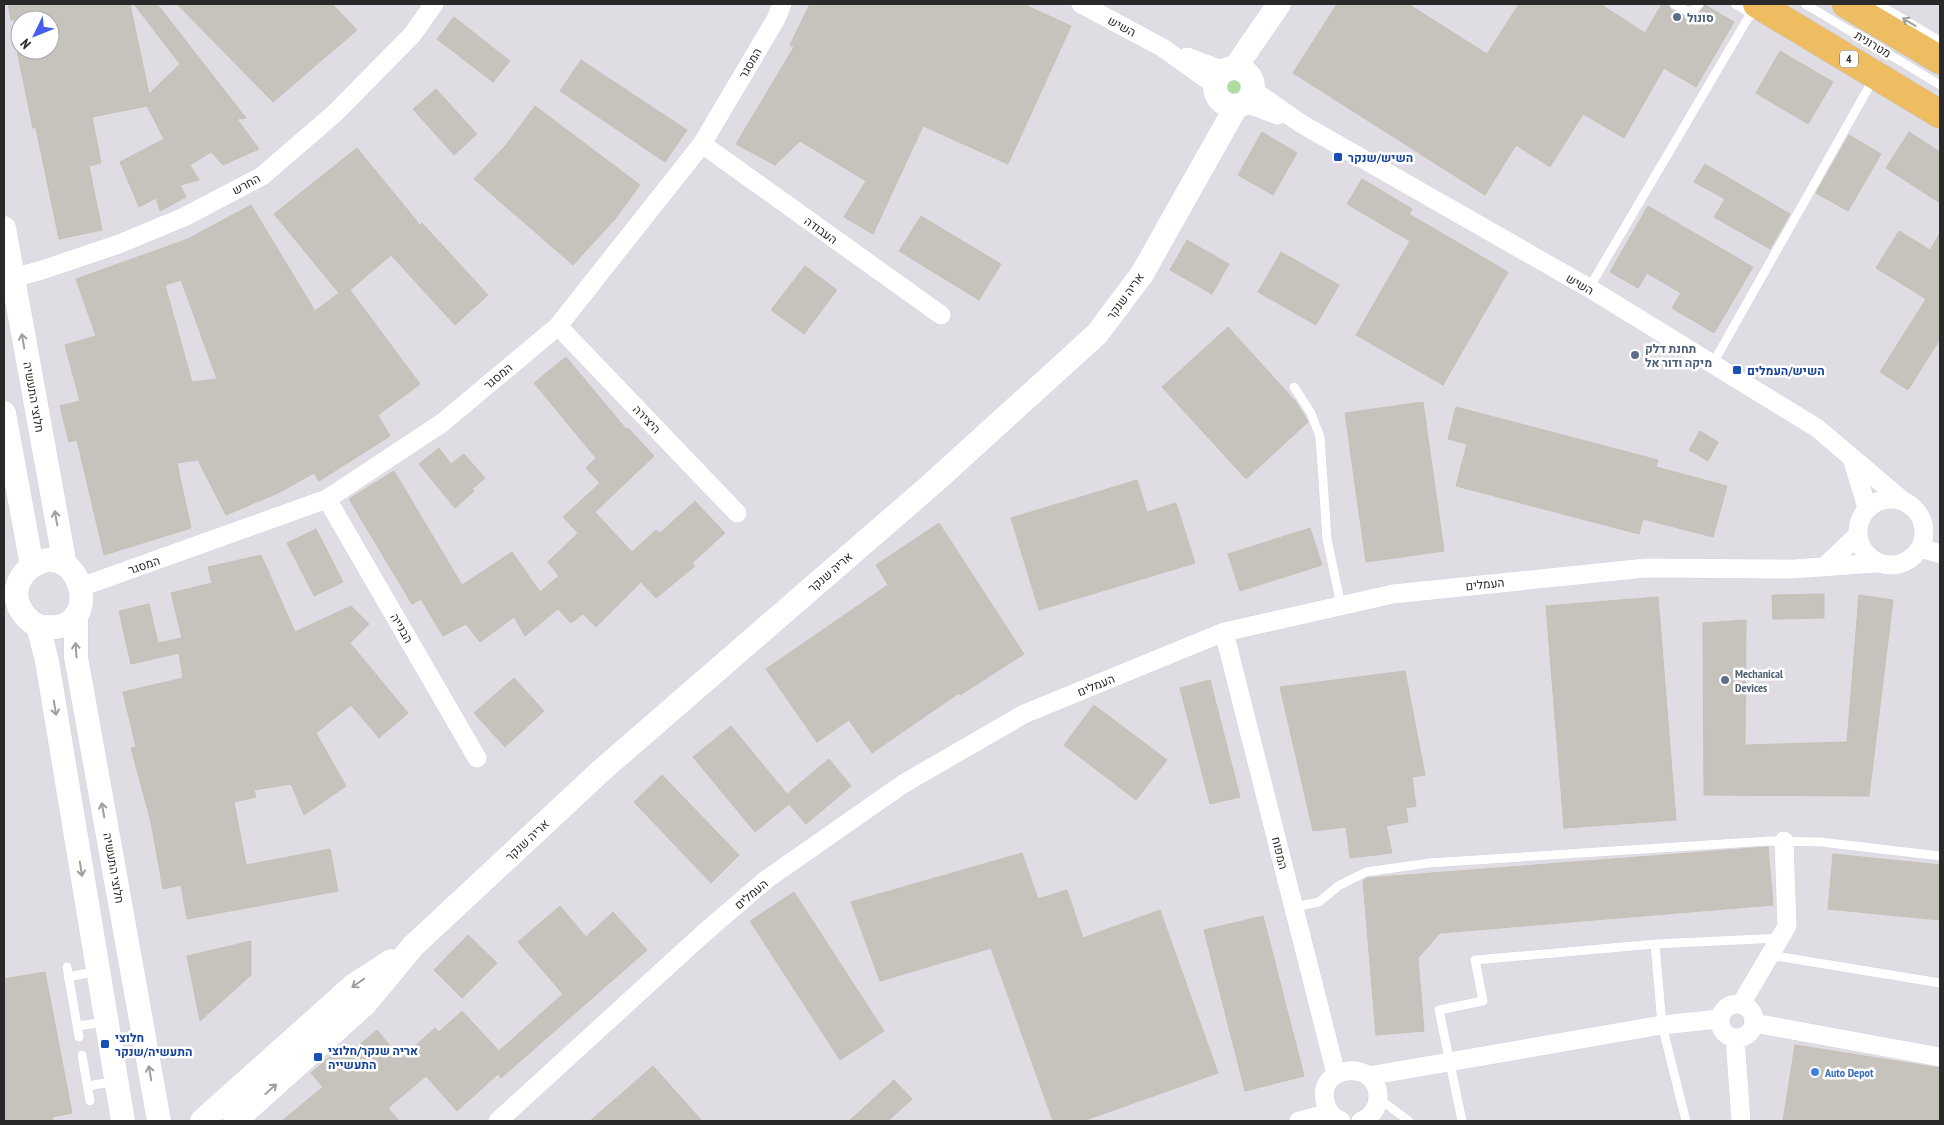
<svg xmlns="http://www.w3.org/2000/svg" width="1944" height="1125" viewBox="0 0 1944 1125" font-family="'PT Sans Narrow',Heebo,sans-serif">
<rect width="100%" height="100%" fill="#ebe5dc"/>
<!-- industrial -->
<path fill="#dfdce4" fill-rule="evenodd" d="M4 4H1940V1121H4ZM20 20H50V50H20Z"/>
<!-- green -->
<path fill="#afde9c" d="M1222 87a12 12 0 1 1 24 0a12 12 0 1 1-24 0Z"/>
<!-- building -->
<path fill="#c6c2bc" stroke="#c6c1b6" fill-rule="evenodd" d="M8 4H130L149 94 180 64 134 4H157L246 118 237 119 259 149 223 165 211 152 190 165 199 180 180 185 186 197 160 211 156 198 139 207 120 162 164 139 147 106 92 117 101 163 89 166 102 230 59 239 36 128H33L17 50H50V20H11Z
M177 4H332L357 30 273 102Z
M810 4H1023L1071 26 1008 164 923 126 873 234 844 217 866 181 800 141 775 165 736 144 794 47 790 45Z
M1337 4H1408L1487 54 1519 4H1600L1645 33 1662 4H1668L1671 10 1687 17 1696 16 1705 5 1734 22 1696 87 1664 68 1624 138 1583 114 1550 167 1516 145 1485 195 1293 73Z
M454 17 510 61 493 82 437 39Z
M1780 51 1833 82 1808 124 1756 93Z
M581 60 687 130 665 162 560 91Z
M436 89 477 134 454 155 413 109Z
M535 106 640 185 615 219 573 265 474 179 506 145Z
M1262 132 1297 153 1273 195 1238 175Z
M1909 132 1940 152V203L1886 168Z
M1849 135 1881 154 1848 211 1816 193Z
M357 148 420 225 422 223 488 295 455 325 391 255 350 290 420 384 378 415 390 436 319 481 314 473 278 493 226 515 198 460 177 463 191 528 104 555 77 440 69 442 60 406 80 401 65 345 96 336 76 279 188 239 251 205 315 311 339 293 274 214ZM181 280 217 379 192 382 165 285Z
M1705 164 1790 214 1770 249 1714 217 1725 199 1694 182Z
M1362 179 1412 209 1409 214 1508 272 1443 385 1356 335 1410 241 1347 204Z
M1648 206 1753 267 1714 333 1672 308 1681 293 1647 273 1638 288 1610 272Z
M921 216 1001 264 979 300 899 251Z
M1899 231 1930 250 1940 233V339L1908 390 1880 372 1926 299 1876 268Z
M1187 240 1229 264 1212 294 1170 270Z
M1281 252 1339 285 1316 325 1258 292Z
M805 266 837 290 804 334 771 310Z
M1228 327 1296 402 1308 422 1246 479 1162 387Z
M566 357 627 430 628 428 654 456 595 512 632 552 656 530 660 533 695 501 725 533 692 563 695 566 656 598 641 582 596 627 583 614 571 623 558 609 525 636 514 617 480 642 466 624 443 636 421 599 412 604 349 499 394 471 462 585 512 552 540 592 559 576 548 562 578 533 563 517 600 483 586 468 596 458 534 383Z
M1423 402 1444 551 1366 562 1345 413Z
M1456 407 1658 460 1656 467 1727 486 1713 537 1643 519 1639 534 1456 486 1467 444 1448 439Z
M1700 431 1718 442 1708 461 1689 450Z
M439 448 451 464 464 454 485 478 472 489 474 491 455 508 419 464Z
M1137 480 1147 512 1176 503 1195 563 1039 610 1011 518Z
M939 523 1024 654 960 695 959 693 872 753 849 720 817 742 766 669 888 585 876 565Z
M1310 528 1322 565 1240 591 1228 554Z
M316 529 343 582 314 596 287 543Z
M261 555 295 632 351 606 369 624 350 643 408 713 379 738 351 705 316 733 346 786 304 815 291 784 254 790 256 797 234 802 246 865 330 849 338 891 187 919 181 885 163 889 151 822 131 748 136 747 123 692 183 678 179 653 131 664 119 611 149 604 158 643 182 638 171 593 212 583 208 567Z
M1824 594V618L1773 619 1772 595Z
M1859 595 1893 600 1869 796 1704 795 1703 623 1746 620 1745 745 1847 742Z
M1658 597 1676 820 1564 828 1546 606Z
M1405 671 1425 775 1412 777 1416 806 1406 808 1408 822 1386 826 1392 853 1350 858 1346 827 1313 831 1280 687Z
M514 678 544 711 505 747 474 713Z
M1210 680 1240 797 1210 804 1180 688Z
M1094 705 1167 760 1136 800 1064 745Z
M731 726 787 794 829 759 851 786 806 824 789 804 755 832 693 757Z
M662 775 739 855 711 883 634 802Z
M1768 847 1773 905 1440 933 1418 958 1424 1031 1376 1035 1363 881 1367 878Z
M1022 853 1038 899 1067 890 1083 938 1160 910 1218 1073 1083 1121H1053L991 948 880 981 851 902Z
M1833 854 1940 865V920L1828 909Z
M794 892 884 1031 840 1060 750 921Z
M560 906 586 937 613 912 647 950 501 1078 498 1074 457 1111 426 1076 388 1108 399 1121H282L323 1087 311 1073 339 1049 345 1057 377 1030 401 1059 435 1028 439 1032 462 1011 499 1051 563 994 518 942Z
M1263 916 1304 1076 1245 1091 1204 930Z
M468 935 497 963 462 998 434 970Z
M251 941V975L200 1021 187 956Z
M45 972 72 1113 52 1117 53 1121H4V979Z
M1795 1045 1940 1068V1121H1783Z
M653 1066 702 1121H590Z
M894 1080 912 1099 888 1121H849Z"/>
<g fill="none" stroke-linecap="round" stroke-linejoin="round">
<defs>
<path id="service" d="M1674 4 1687 11H1693L1699 4
M1735 4 1754 15
M1805 4 1940 85
M1878 4 1940 41
M1589 288 1751 13
M1712 365 1870 85
M1294 387 1311 413 1320 437 1327 539 1341 605
M1294 907 1319 902 1338 886 1366 872 1429 863 1768 841 1821 842 1940 856
M1770 955 1940 983
M67 967 79 1037
M68 977 98 971
M77 1026 106 1022
M82 1055 90 1101
M88 1086 116 1081
M1378 1098 1409 1121
M1462 1121 1439 1010 1483 1001 1475 960 1655 944
M1686 1121 1662 1025 1655 944 1780 938"/>
<path id="minor" d="M1081 4 1163 48 1215 85
M1187 57 1224 71
M1253 90 1300 123 1589 288 1817 428 1902 500
M1245 103 1278 115
M702 144 941 315
M4 278H12L39 271 119 244 184 217 262 176 334 114 412 35 434 4
M558 326 737 513
M1852 458 1867 508
M1858 532a33 33 0 1 1 66 0a33 33 0 1 1-66 0Z
M327 499 477 758
M1921 548 1940 554
M1824 567 1858 535
M81 587 327 499 442 423 558 326 702 144 776 19 782 4
M1224 632 1336 1074
M1720 1021a17 17 0 1 1 34 0a17 17 0 1 1-34 0Z
M1741 1004 1787 926 1784 841
M1754 1023 1940 1057
M1735 1038 1741 1121
M1368 1076 1662 1025 1719 1019
M498 1121 704 933 767 879 903 784 1024 714 1224 632 1393 594 1646 568 1793 569 1877 563
M1299 1121 1330 1113
M1341 1121C1333 1118 1327 1110 1325 1101 1317 1064 1379 1059 1378 1097 1378 1108 1371 1117 1361 1121"/>
<path id="tertiary" d="M1235 68 1279 4
M1215 87a19 19 0 1 1 38 0a19 19 0 1 1-38 0Z
M4 228 65 565
M4 413 32 566
M76 615V657L159 1121
M38 626C111 640 80 532 31 567 7 585 15 614 38 626L47 661 123 1121
M202 1121 354 985 391 961
M235 1121 365 1004 413 946 603 769 933 483 1097 334 1142 274 1236 107"/>
<path id="trunk" d="M1757 4 1940 114
M1846 4 1940 60"/>
</defs>
<!-- service casing -->
<use href="#service" stroke="#d2d4e1" stroke-width="10"/>
<!-- minor casing -->
<use href="#minor" stroke="#d2d4e1" stroke-width="20"/>
<!-- tertiary casing -->
<use href="#tertiary" stroke="#d2d4e1" stroke-width="25"/>
<!-- trunk casing -->
<use href="#trunk" stroke="#c7c7c7" stroke-width="29"/>
<!-- service -->
<use href="#service" stroke="#fff" stroke-width="9"/>
<!-- minor -->
<use href="#minor" stroke="#fff" stroke-width="19"/>
<!-- tertiary -->
<use href="#tertiary" stroke="#fff" stroke-width="24"/>
<!-- trunk -->
<use href="#trunk" stroke="#eebc61" stroke-width="28"/>
</g>
<!-- one-way arrows -->
<defs><path id="oneway-shaft" d="M-6 0H5M1.5-3L5.5 0L1.5 3" fill="none" stroke-width="1.6" stroke-linecap="round" stroke-linejoin="round" transform="scale(1.25)"/></defs>
<g stroke="#9f9f9f">
<use href="#oneway-shaft" transform="translate(1909 22) rotate(-149)"/>
<use href="#oneway-shaft" transform="translate(23 341) rotate(-100)"/>
<use href="#oneway-shaft" transform="translate(56 518) rotate(-100)"/>
<use href="#oneway-shaft" transform="translate(76 650) rotate(-94)"/>
<use href="#oneway-shaft" transform="translate(55 708) rotate(81)"/>
<use href="#oneway-shaft" transform="translate(103 810) rotate(-100)"/>
<use href="#oneway-shaft" transform="translate(81 869) rotate(81)"/>
<use href="#oneway-shaft" transform="translate(358 983) rotate(145)"/>
<use href="#oneway-shaft" transform="translate(150 1073) rotate(-100)"/>
<use href="#oneway-shaft" transform="translate(271 1089) rotate(-42)"/>
</g>
<!-- markers -->
<g fill="#5c6f8a" stroke="#fff" stroke-width="2">
<circle cx="1677" cy="17" r="5"/>
<circle cx="1635" cy="355" r="5"/>
<circle cx="1725" cy="680" r="5"/>
</g>
<g fill="#1a4fb4" stroke="#fff" stroke-width="2">
<rect x="1333" y="152" width="10" height="10" rx="2.5"/>
<rect x="1732" y="365" width="10" height="10" rx="2.5"/>
<rect x="100" y="1039" width="10" height="10" rx="2.5"/>
<rect x="313" y="1052" width="10" height="10" rx="2.5"/>
</g>
<circle fill="#3f7fe0" stroke="#fff" stroke-width="2" cx="1815" cy="1072" r="5"/>
<g text-anchor="middle" dominant-baseline="central" stroke-width="5" stroke-linejoin="round" paint-order="stroke">
<!-- shield labels -->
<rect fill="#fff" stroke="#696969" stroke-width="1" x="1840" y="50.5" width="18" height="17" rx="4"/>
<g font-size="11" font-weight="bold" fill="#292929">
<text x="1849" y="59">4</text>
</g>
<!-- service labels -->
<g font-size="12" font-weight="bold" fill="#4e5e75" stroke="#fff" text-anchor="start">
<text x="1687" y="17">סונול</text>
<text x="1645" y="348">תחנת דלק<tspan x="1645" dy="14">מיקה ודור אל</tspan></text>
<text x="1735" y="673">Mechanical<tspan x="1735" dy="14">Devices</tspan></text>
</g>
<!-- street labels -->
<g font-size="12" fill="#292929" stroke="#fff">
<text transform="translate(1122 26) rotate(28)">השיש</text>
<text transform="translate(1873 44) rotate(31)">מטרונית</text>
<text transform="translate(750 63) rotate(-60)">המסגר</text>
<text transform="translate(246 184) rotate(-28)">החרש</text>
<text transform="translate(821 230) rotate(36)">העבודה</text>
<text transform="translate(1580 284) rotate(30)">השיש</text>
<text transform="translate(1125 296) rotate(-54)">אריה שנקר</text>
<text transform="translate(498 376) rotate(-40)">המסגר</text>
<text transform="translate(34 397) rotate(80)">חלוצי התעשיה</text>
<text transform="translate(647 419) rotate(46)">היצירה</text>
<text transform="translate(144 565) rotate(-19)">המסגר</text>
<text transform="translate(830 572) rotate(-41)">אריה שנקר</text>
<text transform="translate(1485 584) rotate(-6)">העמלים</text>
<text transform="translate(402 628) rotate(60)">הבנייה</text>
<text transform="translate(1096 685) rotate(-22)">העמלים</text>
<text transform="translate(527 840) rotate(-43)">אריה שנקר</text>
<text transform="translate(1280 853) rotate(76)">המפוח</text>
<text transform="translate(114 868) rotate(80)">חלוצי התעשיה</text>
<text transform="translate(751 894) rotate(-40)">העמלים</text>
</g>
<!-- transit labels -->
<g font-size="12" font-weight="bold" fill="#164399" stroke="#fff" text-anchor="start">
<text x="1348" y="157">השיש/שנקר</text>
<text x="1747" y="370">השיש/העמלים</text>
<text x="115" y="1037">חלוצי<tspan x="115" dy="14">התעשיה/שנקר</tspan></text>
<text x="328" y="1050">אריה שנקר/חלוצי<tspan x="328" dy="14">התעשייה</tspan></text>
</g>
<!-- shop labels -->
<g font-size="12" font-weight="bold" fill="#366cbe" stroke="#fff" text-anchor="start">
<text x="1825" y="1072">Auto Depot</text>
</g>
</g>
<!-- border -->
<rect width="1944" height="1125" fill="none" stroke="#292929" stroke-width="10"/>
<!-- north arrow -->
<g transform="translate(35 35) rotate(227)"><circle r="24" fill="#ffffff" stroke="#a9a9a9"/>
<path d="M0-4L9 19L0 12L-9 19Z" fill="#465cee"/>
<text y="-8" font-size="14" font-weight="bold" text-anchor="middle" fill="#292929">N</text>
</g>
</svg>
